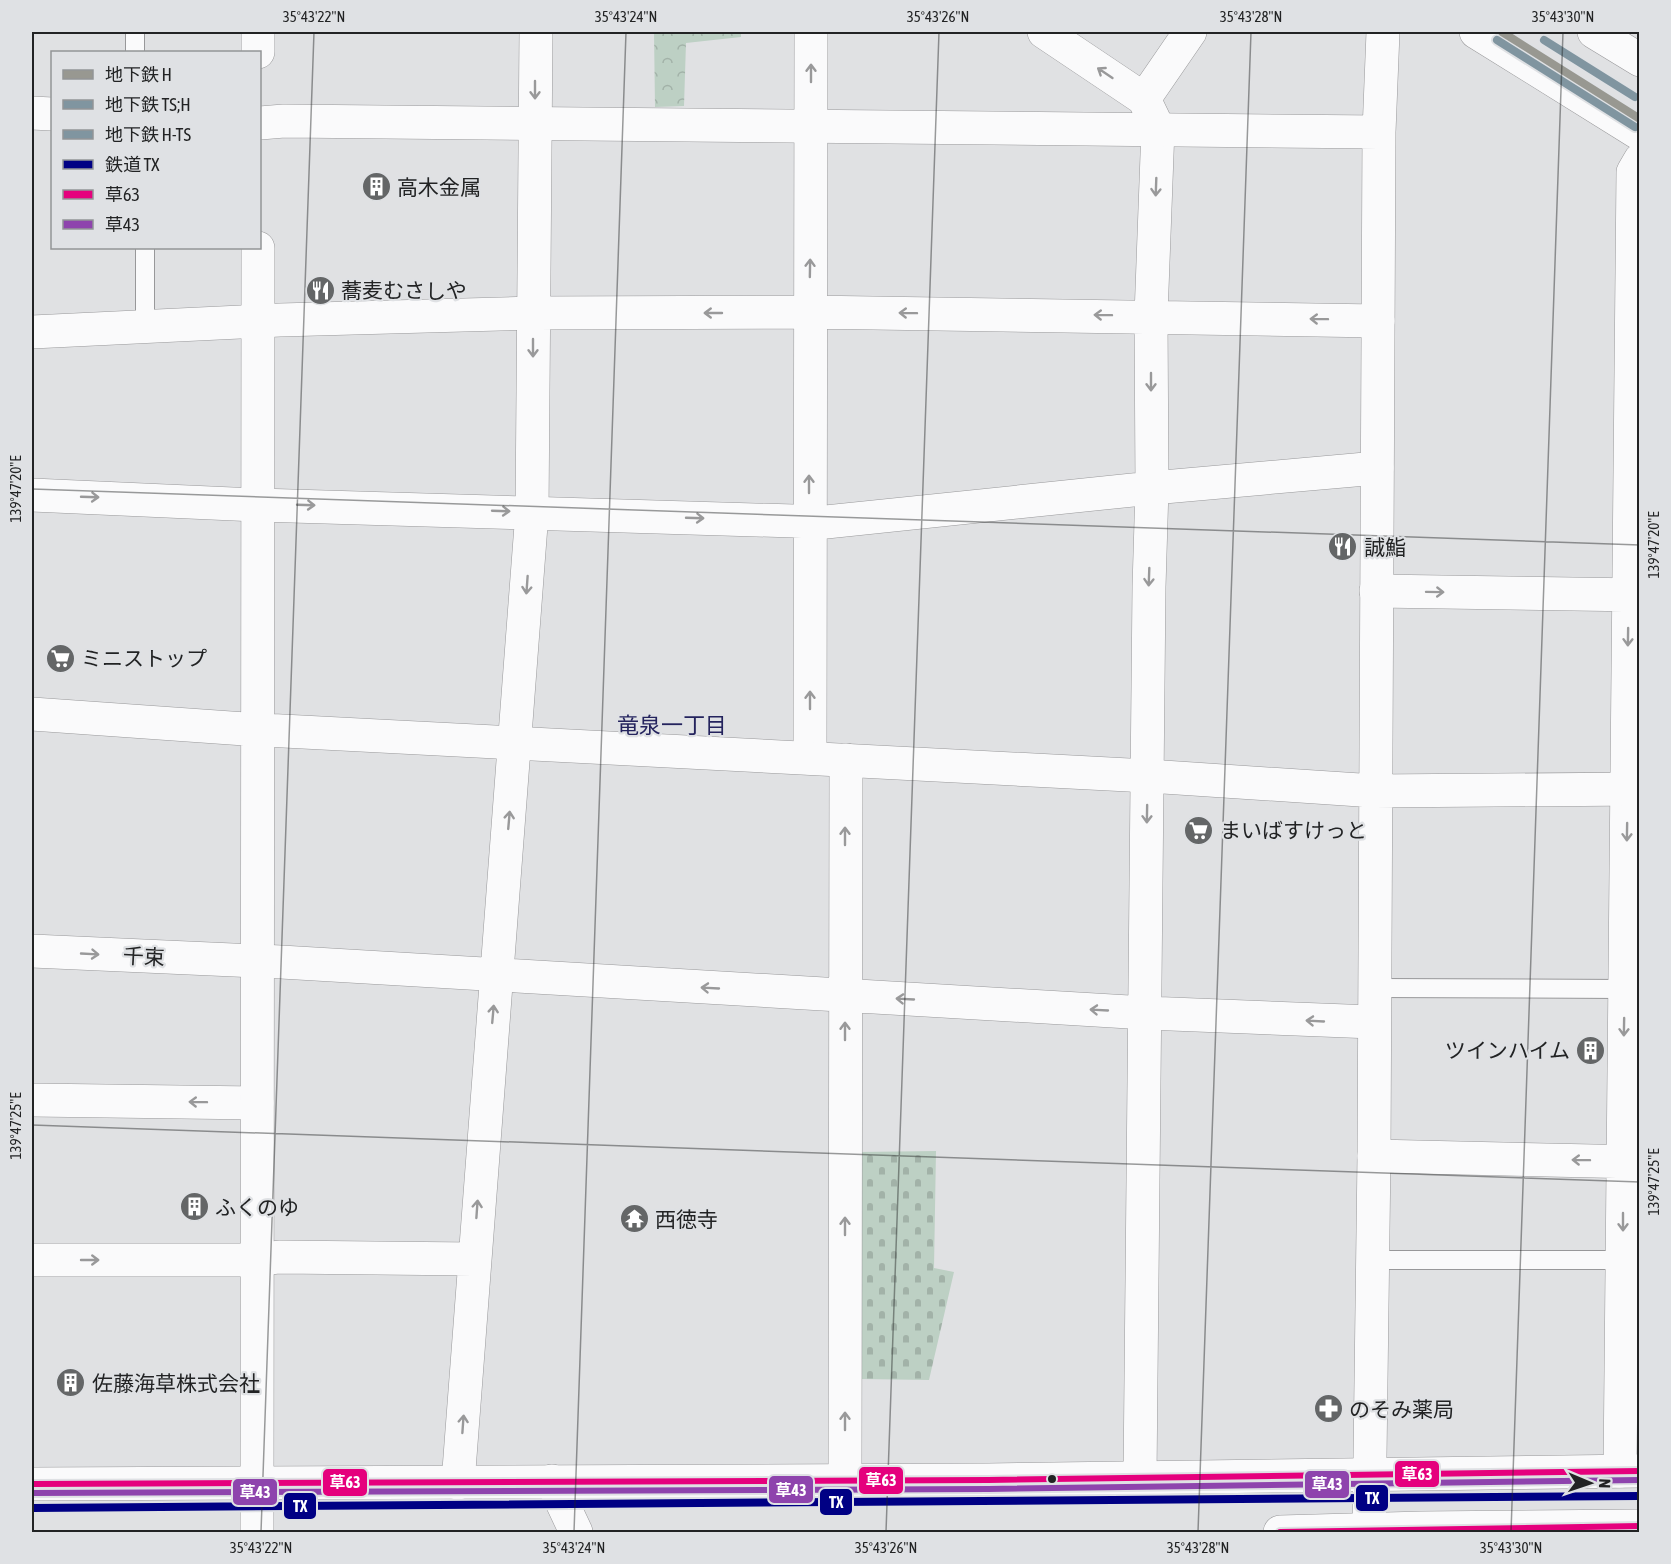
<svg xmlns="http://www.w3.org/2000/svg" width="1671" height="1564" viewBox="0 0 1671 1564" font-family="'Asap Condensed','Noto Sans JP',sans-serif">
<defs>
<pattern id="forest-crowns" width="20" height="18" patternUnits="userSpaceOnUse" patternTransform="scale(1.5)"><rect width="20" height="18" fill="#bdd0c4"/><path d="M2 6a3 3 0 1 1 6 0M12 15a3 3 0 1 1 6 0" fill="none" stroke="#a2b2a8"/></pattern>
<pattern id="cemetery-stones" width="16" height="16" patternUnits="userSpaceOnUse" patternTransform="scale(1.5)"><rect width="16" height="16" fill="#bdd0c4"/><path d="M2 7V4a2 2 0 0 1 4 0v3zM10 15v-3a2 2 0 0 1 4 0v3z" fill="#a2b2a8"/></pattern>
</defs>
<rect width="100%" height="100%" fill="#e0e1e3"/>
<!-- forest -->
<path fill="url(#forest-crowns)" d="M654 32H741V37L686 43 684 106 655 107Z"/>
<!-- cemetery -->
<path fill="url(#cemetery-stones)" d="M936 1151 934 1268 954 1272 929 1380 860 1379 858 1152Z"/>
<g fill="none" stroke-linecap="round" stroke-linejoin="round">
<defs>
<path id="service" d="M135 32V52
M145 248V328
M1374 988 1625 989
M1371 1260H1640"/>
<path id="minor" d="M1044 32 1144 99 1158 128 1151 316 1152 488 1149 587 1140 1478
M1144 99 1190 32
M32 332 280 320 533 313 809 312 1378 321
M32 495 258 505 826 522 1152 488 1377 468
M1376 591 1640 595
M810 758 811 32
M32 951 281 962 1146 1013 1373 1022
M32 1100 257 1103
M1374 1156 1640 1162
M32 1260H257L279 1257 473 1259
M1620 1471 1633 172 1640 160
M845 1480 846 760
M458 1483 532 512 536 32"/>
<path id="tertiary" d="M258 52V32
M32 113 52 114
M260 123 284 121 1379 132
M32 714 245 729 1148 776 1375 791 1640 789
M552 1481 576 1532
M257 1532 258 248
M1369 1532 1374 1156 1379 132 1383 32"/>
<path id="secondary" d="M32 1484 988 1480 1640 1471
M1280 1532 1422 1528 1640 1526"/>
<path id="trunk" d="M1476 32 1640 134
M1594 32 1640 60"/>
</defs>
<!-- service casing -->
<use href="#service" stroke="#98989a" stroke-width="20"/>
<!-- minor casing -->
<use href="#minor" stroke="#98989a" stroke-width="34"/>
<!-- tertiary casing -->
<use href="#tertiary" stroke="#98989a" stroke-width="34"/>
<!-- secondary casing -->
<use href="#secondary" stroke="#98989a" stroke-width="34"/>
<!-- trunk casing -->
<use href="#trunk" stroke="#98989a" stroke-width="34"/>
<!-- service -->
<use href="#service" stroke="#fafafb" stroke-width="18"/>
<!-- minor -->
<use href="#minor" stroke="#fafafb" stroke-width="33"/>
<!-- tertiary -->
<use href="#tertiary" stroke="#fafafb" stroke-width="33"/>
<!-- secondary -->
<use href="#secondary" stroke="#fafafb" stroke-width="33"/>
<!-- trunk -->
<use href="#trunk" stroke="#fafafb" stroke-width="33"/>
<defs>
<path id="bus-1" d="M32 1484 988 1480 1640 1471
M1280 1532 1640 1526"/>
<path id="bus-2" d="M32 1493 988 1489 1640 1480"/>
</defs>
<!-- bus-1 casing -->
<use href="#bus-1" stroke="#dfe1e4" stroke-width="10"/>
<!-- bus-2 casing -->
<use href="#bus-2" stroke="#dfe1e4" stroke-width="10"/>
<!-- bus-1 -->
<use href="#bus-1" stroke="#e5007d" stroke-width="6"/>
<!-- bus-2 -->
<use href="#bus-2" stroke="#8e44ad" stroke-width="6"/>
<defs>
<path id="rail-1" d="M32 1508 1640 1496"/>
</defs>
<!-- rail-1 casing -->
<use href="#rail-1" stroke="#dfe1e4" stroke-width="12"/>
<!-- rail-1 -->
<use href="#rail-1" stroke="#000084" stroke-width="8"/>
<defs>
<path id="metro-1" d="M1502 32 1640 119"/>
<path id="metro-2" d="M1497 40 1635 127"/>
<path id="metro-3" d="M1544 40 1635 97"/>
</defs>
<!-- metro-1 casing -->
<use href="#metro-1" stroke="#dfe1e4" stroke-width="12"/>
<!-- metro-2 casing -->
<use href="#metro-2" stroke="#dfe1e4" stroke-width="12"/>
<!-- metro-3 casing -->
<use href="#metro-3" stroke="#dfe1e4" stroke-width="12"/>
<!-- metro-1 -->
<use href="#metro-1" stroke="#989891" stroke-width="8"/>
<!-- metro-2 -->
<use href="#metro-2" stroke="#8095a0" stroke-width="8"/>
<!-- metro-3 -->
<use href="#metro-3" stroke="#8095a0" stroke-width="8"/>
</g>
<!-- one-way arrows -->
<defs><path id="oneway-shaft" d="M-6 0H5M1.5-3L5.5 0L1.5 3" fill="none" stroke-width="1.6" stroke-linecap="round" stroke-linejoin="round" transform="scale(1.5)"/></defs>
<g stroke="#99999a">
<use href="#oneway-shaft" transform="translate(811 73) rotate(-90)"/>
<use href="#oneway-shaft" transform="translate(1105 73) rotate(-146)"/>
<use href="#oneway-shaft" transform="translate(535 90) rotate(90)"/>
<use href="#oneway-shaft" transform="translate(1156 187) rotate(92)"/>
<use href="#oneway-shaft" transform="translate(810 268) rotate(-89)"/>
<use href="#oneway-shaft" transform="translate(713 313) rotate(180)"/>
<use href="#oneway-shaft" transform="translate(908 313) rotate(-179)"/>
<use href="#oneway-shaft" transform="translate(1103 315) rotate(-179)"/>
<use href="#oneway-shaft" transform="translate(1319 319) rotate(-179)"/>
<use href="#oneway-shaft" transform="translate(533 348) rotate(90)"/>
<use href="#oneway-shaft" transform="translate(1151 382) rotate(90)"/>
<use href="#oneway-shaft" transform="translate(809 484) rotate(-90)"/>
<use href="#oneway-shaft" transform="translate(90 497) rotate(2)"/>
<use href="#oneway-shaft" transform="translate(306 505) rotate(2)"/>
<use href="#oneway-shaft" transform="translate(501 511) rotate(2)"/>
<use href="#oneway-shaft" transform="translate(695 518) rotate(2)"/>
<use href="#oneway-shaft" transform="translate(1149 577) rotate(92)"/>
<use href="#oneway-shaft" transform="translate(527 585) rotate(94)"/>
<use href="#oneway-shaft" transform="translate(1435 592) rotate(1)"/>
<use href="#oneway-shaft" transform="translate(1628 637) rotate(91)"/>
<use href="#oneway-shaft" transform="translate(810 700) rotate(-90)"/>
<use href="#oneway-shaft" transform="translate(1147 814) rotate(91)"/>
<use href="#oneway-shaft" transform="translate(509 820) rotate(-85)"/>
<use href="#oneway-shaft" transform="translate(1627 832) rotate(91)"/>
<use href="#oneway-shaft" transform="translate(845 836) rotate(-90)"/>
<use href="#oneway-shaft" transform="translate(90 954) rotate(3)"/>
<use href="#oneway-shaft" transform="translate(710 988) rotate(-177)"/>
<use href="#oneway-shaft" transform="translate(905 999) rotate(-177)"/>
<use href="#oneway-shaft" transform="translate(1099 1010) rotate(-177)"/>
<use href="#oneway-shaft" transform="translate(493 1014) rotate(-85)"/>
<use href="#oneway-shaft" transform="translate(1315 1021) rotate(-177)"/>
<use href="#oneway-shaft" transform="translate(1624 1027) rotate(91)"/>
<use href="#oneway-shaft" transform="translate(845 1031) rotate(-90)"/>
<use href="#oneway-shaft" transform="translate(198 1102) rotate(-179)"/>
<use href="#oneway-shaft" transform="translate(1581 1160) rotate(-179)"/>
<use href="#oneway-shaft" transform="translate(477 1209) rotate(-86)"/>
<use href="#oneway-shaft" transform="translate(1623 1222) rotate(90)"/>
<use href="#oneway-shaft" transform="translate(845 1226) rotate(-90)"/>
<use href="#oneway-shaft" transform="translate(90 1260)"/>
<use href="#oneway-shaft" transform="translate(845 1421) rotate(-90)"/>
<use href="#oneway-shaft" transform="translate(463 1424) rotate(-86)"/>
</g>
<!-- ticks -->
<path fill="none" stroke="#222324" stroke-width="1.5" stroke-opacity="0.45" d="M32 489 1640 545M32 1125 1640 1182M261 1532 314 32M574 1532 626 32M886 1532 939 32M1198 1532 1251 32M1511 1532 1563 32"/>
<!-- icons -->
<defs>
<symbol id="building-disc" viewBox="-11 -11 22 22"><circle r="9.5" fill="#646667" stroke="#dfe1e4"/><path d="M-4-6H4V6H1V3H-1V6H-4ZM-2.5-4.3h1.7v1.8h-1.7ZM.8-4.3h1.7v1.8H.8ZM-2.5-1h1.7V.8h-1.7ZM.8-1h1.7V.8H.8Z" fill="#fff"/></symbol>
<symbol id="restaurant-disc" viewBox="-11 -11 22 22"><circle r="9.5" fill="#646667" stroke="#dfe1e4"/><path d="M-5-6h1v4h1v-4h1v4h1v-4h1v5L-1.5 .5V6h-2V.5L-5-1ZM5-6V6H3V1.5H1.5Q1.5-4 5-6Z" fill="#fff"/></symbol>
<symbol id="supermarket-disc" viewBox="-11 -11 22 22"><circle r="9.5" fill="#646667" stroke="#dfe1e4"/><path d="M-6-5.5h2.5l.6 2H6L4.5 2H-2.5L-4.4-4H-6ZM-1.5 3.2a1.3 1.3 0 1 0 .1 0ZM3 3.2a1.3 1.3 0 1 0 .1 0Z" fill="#fff"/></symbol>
<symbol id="temple-disc" viewBox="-11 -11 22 22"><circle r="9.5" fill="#646667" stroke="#dfe1e4"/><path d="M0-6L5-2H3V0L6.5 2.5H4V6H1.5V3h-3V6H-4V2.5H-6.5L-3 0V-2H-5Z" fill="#fff"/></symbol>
<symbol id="pharmacy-disc" viewBox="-11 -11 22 22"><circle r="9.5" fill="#646667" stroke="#dfe1e4"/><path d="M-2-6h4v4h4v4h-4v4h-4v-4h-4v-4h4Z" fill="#fff"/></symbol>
</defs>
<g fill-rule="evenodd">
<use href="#building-disc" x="360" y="170" width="33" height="33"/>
<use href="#restaurant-disc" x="304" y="274" width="33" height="33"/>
<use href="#restaurant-disc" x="1326" y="530" width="33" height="33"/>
<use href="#supermarket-disc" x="44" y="642" width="33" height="33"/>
<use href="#supermarket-disc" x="1182" y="814" width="33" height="33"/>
<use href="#building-disc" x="1574" y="1034" width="33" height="33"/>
<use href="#building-disc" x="178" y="1190" width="33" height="33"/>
<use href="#temple-disc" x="618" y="1202" width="33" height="33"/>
<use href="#building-disc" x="54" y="1366" width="33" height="33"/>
<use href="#pharmacy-disc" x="1312" y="1392" width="33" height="33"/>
</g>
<!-- markers -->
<circle fill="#222324" stroke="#dfe1e4" stroke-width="2" cx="1052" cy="1479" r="5"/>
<g text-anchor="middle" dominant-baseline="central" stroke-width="4.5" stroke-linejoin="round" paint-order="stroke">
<!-- poi labels -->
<g font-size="21" fill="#222324" stroke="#dfe1e4" text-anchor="start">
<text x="397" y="187">高木金属</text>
<text x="341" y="290">蕎麦むさしや</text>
<text x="1364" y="547">誠鮨</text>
<text x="81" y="658">ミニストップ</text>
<text x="1220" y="830">まいばすけっと</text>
<text x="1570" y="1050" text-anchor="end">ツインハイム</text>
<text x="215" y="1207">ふくのゆ</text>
<text x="655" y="1219">西徳寺</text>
<text x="92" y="1383">佐藤海草株式会社</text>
<text x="1349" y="1409">のそみ薬局</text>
</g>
<!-- street labels -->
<g font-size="21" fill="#222324" stroke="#dfe1e4">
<text transform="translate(144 956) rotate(3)">千束</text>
</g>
<!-- neighbourhood labels -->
<g font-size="22" fill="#24235d" stroke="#dfe1e4">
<text x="672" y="725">竜泉一丁目</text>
</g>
</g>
<g stroke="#dfe1e4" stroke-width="2">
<rect x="1394" y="1460" width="46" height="28" rx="6" fill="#e5007d"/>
<rect x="858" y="1466" width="46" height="29" rx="6" fill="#e5007d"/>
<rect x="322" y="1468" width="46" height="29" rx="6" fill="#e5007d"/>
<rect x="1304" y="1470" width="46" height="29" rx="6" fill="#8e44ad"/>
<rect x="768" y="1475" width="46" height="29" rx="6" fill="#8e44ad"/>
<rect x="232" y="1478" width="46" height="28" rx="6" fill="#8e44ad"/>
<rect x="1355" y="1484" width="34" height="28" rx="6" fill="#000084"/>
<rect x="819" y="1488" width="34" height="28" rx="6" fill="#000084"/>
<rect x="283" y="1492" width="34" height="28" rx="6" fill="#000084"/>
</g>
<g font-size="16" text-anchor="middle" font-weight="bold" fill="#fff">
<text x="1417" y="1480">草63</text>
<text x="881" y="1486">草63</text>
<text x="345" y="1488">草63</text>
<text x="1327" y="1490">草43</text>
<text x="791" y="1496">草43</text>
<text x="255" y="1498">草43</text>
<text x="1372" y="1504">TX</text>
<text x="836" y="1508">TX</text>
<text x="300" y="1512">TX</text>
</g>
<!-- border -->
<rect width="1671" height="1564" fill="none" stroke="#dfe1e4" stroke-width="66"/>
<!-- legend -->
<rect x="51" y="51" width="210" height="198" fill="#dfe1e4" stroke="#939597" stroke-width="1.5"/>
<rect x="63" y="70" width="30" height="9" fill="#989891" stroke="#939597" stroke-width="1.5"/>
<text x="105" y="81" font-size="18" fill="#222324">地下鉄 H</text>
<rect x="63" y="100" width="30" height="9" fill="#8095a0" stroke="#939597" stroke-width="1.5"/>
<text x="105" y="111" font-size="18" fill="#222324">地下鉄 TS;H</text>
<rect x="63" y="130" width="30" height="9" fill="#8095a0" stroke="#939597" stroke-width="1.5"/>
<text x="105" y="141" font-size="18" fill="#222324">地下鉄 H-TS</text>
<rect x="63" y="160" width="30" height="9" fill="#000084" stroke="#939597" stroke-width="1.5"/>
<text x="105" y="171" font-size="18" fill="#222324">鉄道 TX</text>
<rect x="63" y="190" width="30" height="9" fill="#e5007d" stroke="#939597" stroke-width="1.5"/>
<text x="105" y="201" font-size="18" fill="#222324">草63</text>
<rect x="63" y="220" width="30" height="9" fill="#8e44ad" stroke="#939597" stroke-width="1.5"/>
<text x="105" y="231" font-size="18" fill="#222324">草43</text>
<!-- north arrow -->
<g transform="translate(1590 1483) rotate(92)" stroke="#dfe1e4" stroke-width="4.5" paint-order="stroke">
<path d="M0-4.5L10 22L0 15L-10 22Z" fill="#222324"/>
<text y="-9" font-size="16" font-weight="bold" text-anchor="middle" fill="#222324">N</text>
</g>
<rect x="33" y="33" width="1605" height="1498" fill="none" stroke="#222324" stroke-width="2"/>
<g font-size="15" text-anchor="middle" fill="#222324">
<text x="314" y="22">35°43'22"N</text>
<text x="626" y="22">35°43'24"N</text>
<text x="938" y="22">35°43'26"N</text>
<text x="1251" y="22">35°43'28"N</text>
<text x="1563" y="22">35°43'30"N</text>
<text transform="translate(16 489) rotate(-90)" y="5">139°47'20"E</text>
<text transform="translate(1654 545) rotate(-90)" y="5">139°47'20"E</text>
<text transform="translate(16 1126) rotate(-90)" y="5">139°47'25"E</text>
<text transform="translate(1654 1182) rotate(-90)" y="5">139°47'25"E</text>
<text x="261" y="1553">35°43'22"N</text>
<text x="574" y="1553">35°43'24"N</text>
<text x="886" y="1553">35°43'26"N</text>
<text x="1198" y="1553">35°43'28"N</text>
<text x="1511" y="1553">35°43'30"N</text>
</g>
</svg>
